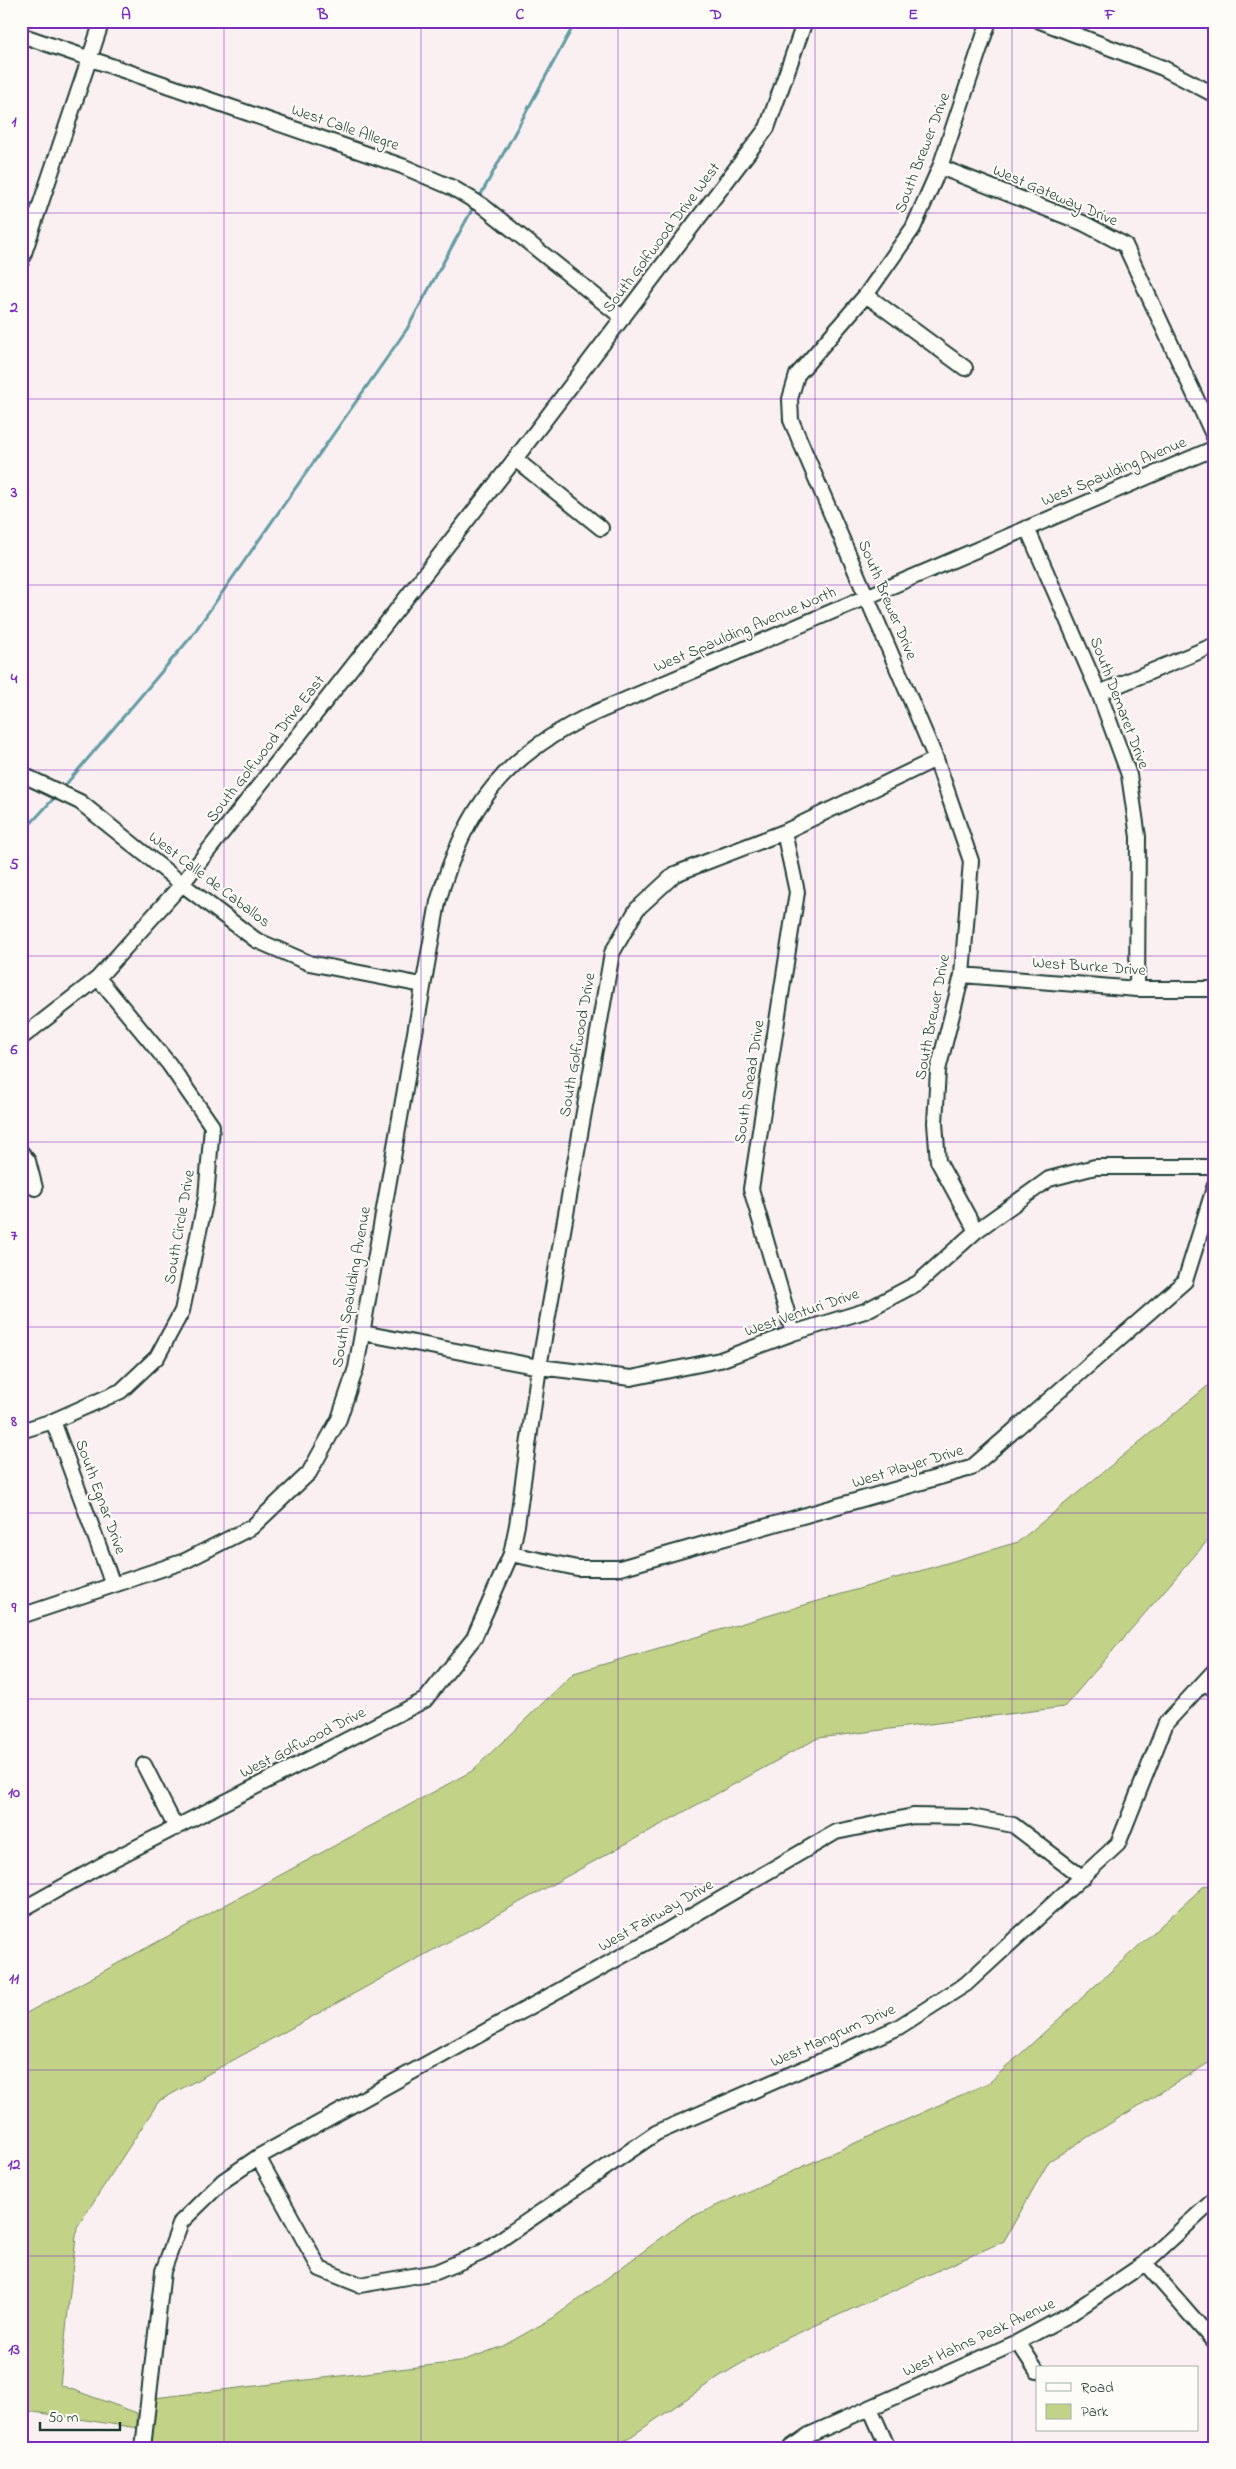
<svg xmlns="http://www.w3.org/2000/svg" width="1236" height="2469" viewBox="0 0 1236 2469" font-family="'Indie Flower',sans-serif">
<rect width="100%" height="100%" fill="#fbf0f1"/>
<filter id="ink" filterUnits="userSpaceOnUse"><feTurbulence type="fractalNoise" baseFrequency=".02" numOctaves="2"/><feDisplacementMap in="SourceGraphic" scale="10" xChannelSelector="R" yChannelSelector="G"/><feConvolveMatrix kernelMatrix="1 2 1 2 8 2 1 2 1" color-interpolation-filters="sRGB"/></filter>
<g filter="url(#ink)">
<!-- green -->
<path fill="#c2d388" stroke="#70885e" d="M1215 1380V1532L1064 1707 818 1738 159 2101 77 2227 60 2385 137 2413V2428L21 2410V2016L472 1771 574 1673 1018 1542Z
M1215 1882V2059L1049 2161 1004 2241 776 2343 720 2376 614 2448H150L154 2398 459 2362 503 2346 553 2318 687 2219 990 2082 1203 1887Z"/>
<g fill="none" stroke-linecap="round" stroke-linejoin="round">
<!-- stream -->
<path stroke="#619ba3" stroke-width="3" d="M479 198 576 21
M62 789 191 637 407 329 474 206
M21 834 56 796"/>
<defs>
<path id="minor" d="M1040 21 1163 68 1215 95
M21 35 402 166 453 188 483 206 623 318
M940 167 1083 223 1125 245 1215 439
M21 262 102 21
M866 295 965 368
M515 459 601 528
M1027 528 1099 693 1129 775 1138 837 1137 989
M1099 693 1215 645
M21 774 80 802 182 884 256 940 309 963 422 985
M784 832 797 892 751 1189 793 1333
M962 975 1137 989H1215
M21 1038 98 978 182 884 515 459 767 128 805 21
M21 1152 28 1161 35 1188
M976 1231 938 1161 935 1123 938 1070 962 975 971 861 936 759 791 420 790 399 797 375 866 295 913 228 940 167 989 21
M363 1333 539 1367 631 1378 720 1360 793 1333 865 1311 918 1283 976 1231 1049 1179 1095 1167H1215
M53 1421 113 1585
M21 1431 53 1421 121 1391 157 1357 182 1311 206 1198 212 1126 169 1064 98 978
M511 1554 577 1568H620L971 1468 1185 1281 1215 1185
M21 1616 185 1561 252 1527 309 1473 339 1419 356 1368 438 902C465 806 506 753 597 712L1215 448
M1205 1681 1215 1691
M144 1765 176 1828
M21 1910 100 1866 425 1700 474 1638 511 1554 517 1525 539 1367 612 953 637 909 675 874 784 832 936 759
M258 2157 320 2269 360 2285 436 2272 481 2253 656 2133 897 2028 966 1984 1118 1844 1166 1723 1215 1670
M1145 2263 1215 2343
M1018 2342 1037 2371
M870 2408 888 2448
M143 2448 163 2271 181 2222 223 2181 258 2157 649 1941 836 1832 913 1816 971 1817 1013 1825 1083 1878
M790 2448 809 2435 1018 2342 1070 2314 1145 2263 1215 2199"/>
</defs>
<!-- minor casing -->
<use href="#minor" stroke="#1f3d34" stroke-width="18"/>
<!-- minor -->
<use href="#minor" stroke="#fdfcf7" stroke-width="14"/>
</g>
</g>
<!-- grid -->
<path fill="none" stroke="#7b2cbf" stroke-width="1" stroke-opacity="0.55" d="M224 21V2448M421 21V2448M618 21V2448M815 21V2448M1012 21V2448M21 213H1215M21 399H1215M21 585H1215M21 770H1215M21 956H1215M21 1142H1215M21 1327H1215M21 1513H1215M21 1699H1215M21 1884H1215M21 2070H1215M21 2256H1215"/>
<g text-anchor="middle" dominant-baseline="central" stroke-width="4" stroke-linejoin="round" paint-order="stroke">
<!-- street labels -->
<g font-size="16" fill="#1f3d34" stroke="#fdfcf7">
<text transform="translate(345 128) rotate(19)">West Calle Allegre</text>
<text transform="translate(923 153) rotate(-69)">South Brewer Drive</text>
<text transform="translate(1055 196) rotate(23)">West Gateway Drive</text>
<text transform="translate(662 238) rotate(-53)">South Golfwood Drive West</text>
<text transform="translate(1114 472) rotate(-23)">West Spaulding Avenue</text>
<text transform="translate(887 600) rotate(67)">South Brewer Drive</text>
<text transform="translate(745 630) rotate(-23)">West Spaulding Avenue North</text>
<text transform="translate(1119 703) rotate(69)">South Demaret Drive</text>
<text transform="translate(266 749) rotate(-52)">South Golfwood Drive East</text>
<text transform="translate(209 880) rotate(37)">West Calle de Caballos</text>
<text transform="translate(1089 967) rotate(4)">West Burke Drive</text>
<text transform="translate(933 1017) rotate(-79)">South Brewer Drive</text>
<text transform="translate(578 1045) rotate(-80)">South Golfwood Drive</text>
<text transform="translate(750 1082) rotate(-81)">South Snead Drive</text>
<text transform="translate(180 1227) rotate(-80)">South Circle Drive</text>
<text transform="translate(352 1287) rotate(-80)">South Spaulding Avenue</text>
<text transform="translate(802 1313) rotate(-19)">West Venturi Drive</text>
<text transform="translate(908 1467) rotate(-17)">West Player Drive</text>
<text transform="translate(100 1497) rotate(70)">South Egnar Drive</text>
<text transform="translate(303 1743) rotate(-27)">West Golfwood Drive</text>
<text transform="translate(656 1916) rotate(-30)">West Fairway Drive</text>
<text transform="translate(833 2036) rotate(-24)">West Mangrum Drive</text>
<text transform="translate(979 2338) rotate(-25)">West Hahns Peak Avenue</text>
</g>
</g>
<!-- margin -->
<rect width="1236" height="2469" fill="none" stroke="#fdfcf7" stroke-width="55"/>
<!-- legend -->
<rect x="1036" y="2366" width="162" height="65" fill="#fdfcf7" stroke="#a4b0a9"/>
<rect x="1046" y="2383" width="25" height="8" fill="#fdfcf7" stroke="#a4b0a9"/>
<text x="1081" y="2392" font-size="15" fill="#1f3d34">Road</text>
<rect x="1046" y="2404" width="25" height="15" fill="#c2d388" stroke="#a4b0a9"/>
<text x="1081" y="2416" font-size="15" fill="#1f3d34">Park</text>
<!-- scale -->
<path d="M40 2422v8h80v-8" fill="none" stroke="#1f3d34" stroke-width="2.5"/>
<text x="48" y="2422" font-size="15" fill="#1f3d34" stroke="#fdfcf7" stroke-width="4" paint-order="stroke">50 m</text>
<rect x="28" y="28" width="1180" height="2414" fill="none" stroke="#7b2cbf" stroke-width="2"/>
<g font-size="16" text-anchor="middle" font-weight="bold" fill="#7b2cbf">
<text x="126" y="19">A</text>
<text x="323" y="19">B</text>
<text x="520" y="19">C</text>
<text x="716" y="19">D</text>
<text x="913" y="19">E</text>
<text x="1110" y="19">F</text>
<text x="14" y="126">1</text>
<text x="14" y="312">2</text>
<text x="14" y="497">3</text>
<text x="14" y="683">4</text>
<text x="14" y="869">5</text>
<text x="14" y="1054">6</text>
<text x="14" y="1240">7</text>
<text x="14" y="1426">8</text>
<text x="14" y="1612">9</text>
<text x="14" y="1797">10</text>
<text x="14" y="1983">11</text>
<text x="14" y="2169">12</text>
<text x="14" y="2354">13</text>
</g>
</svg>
